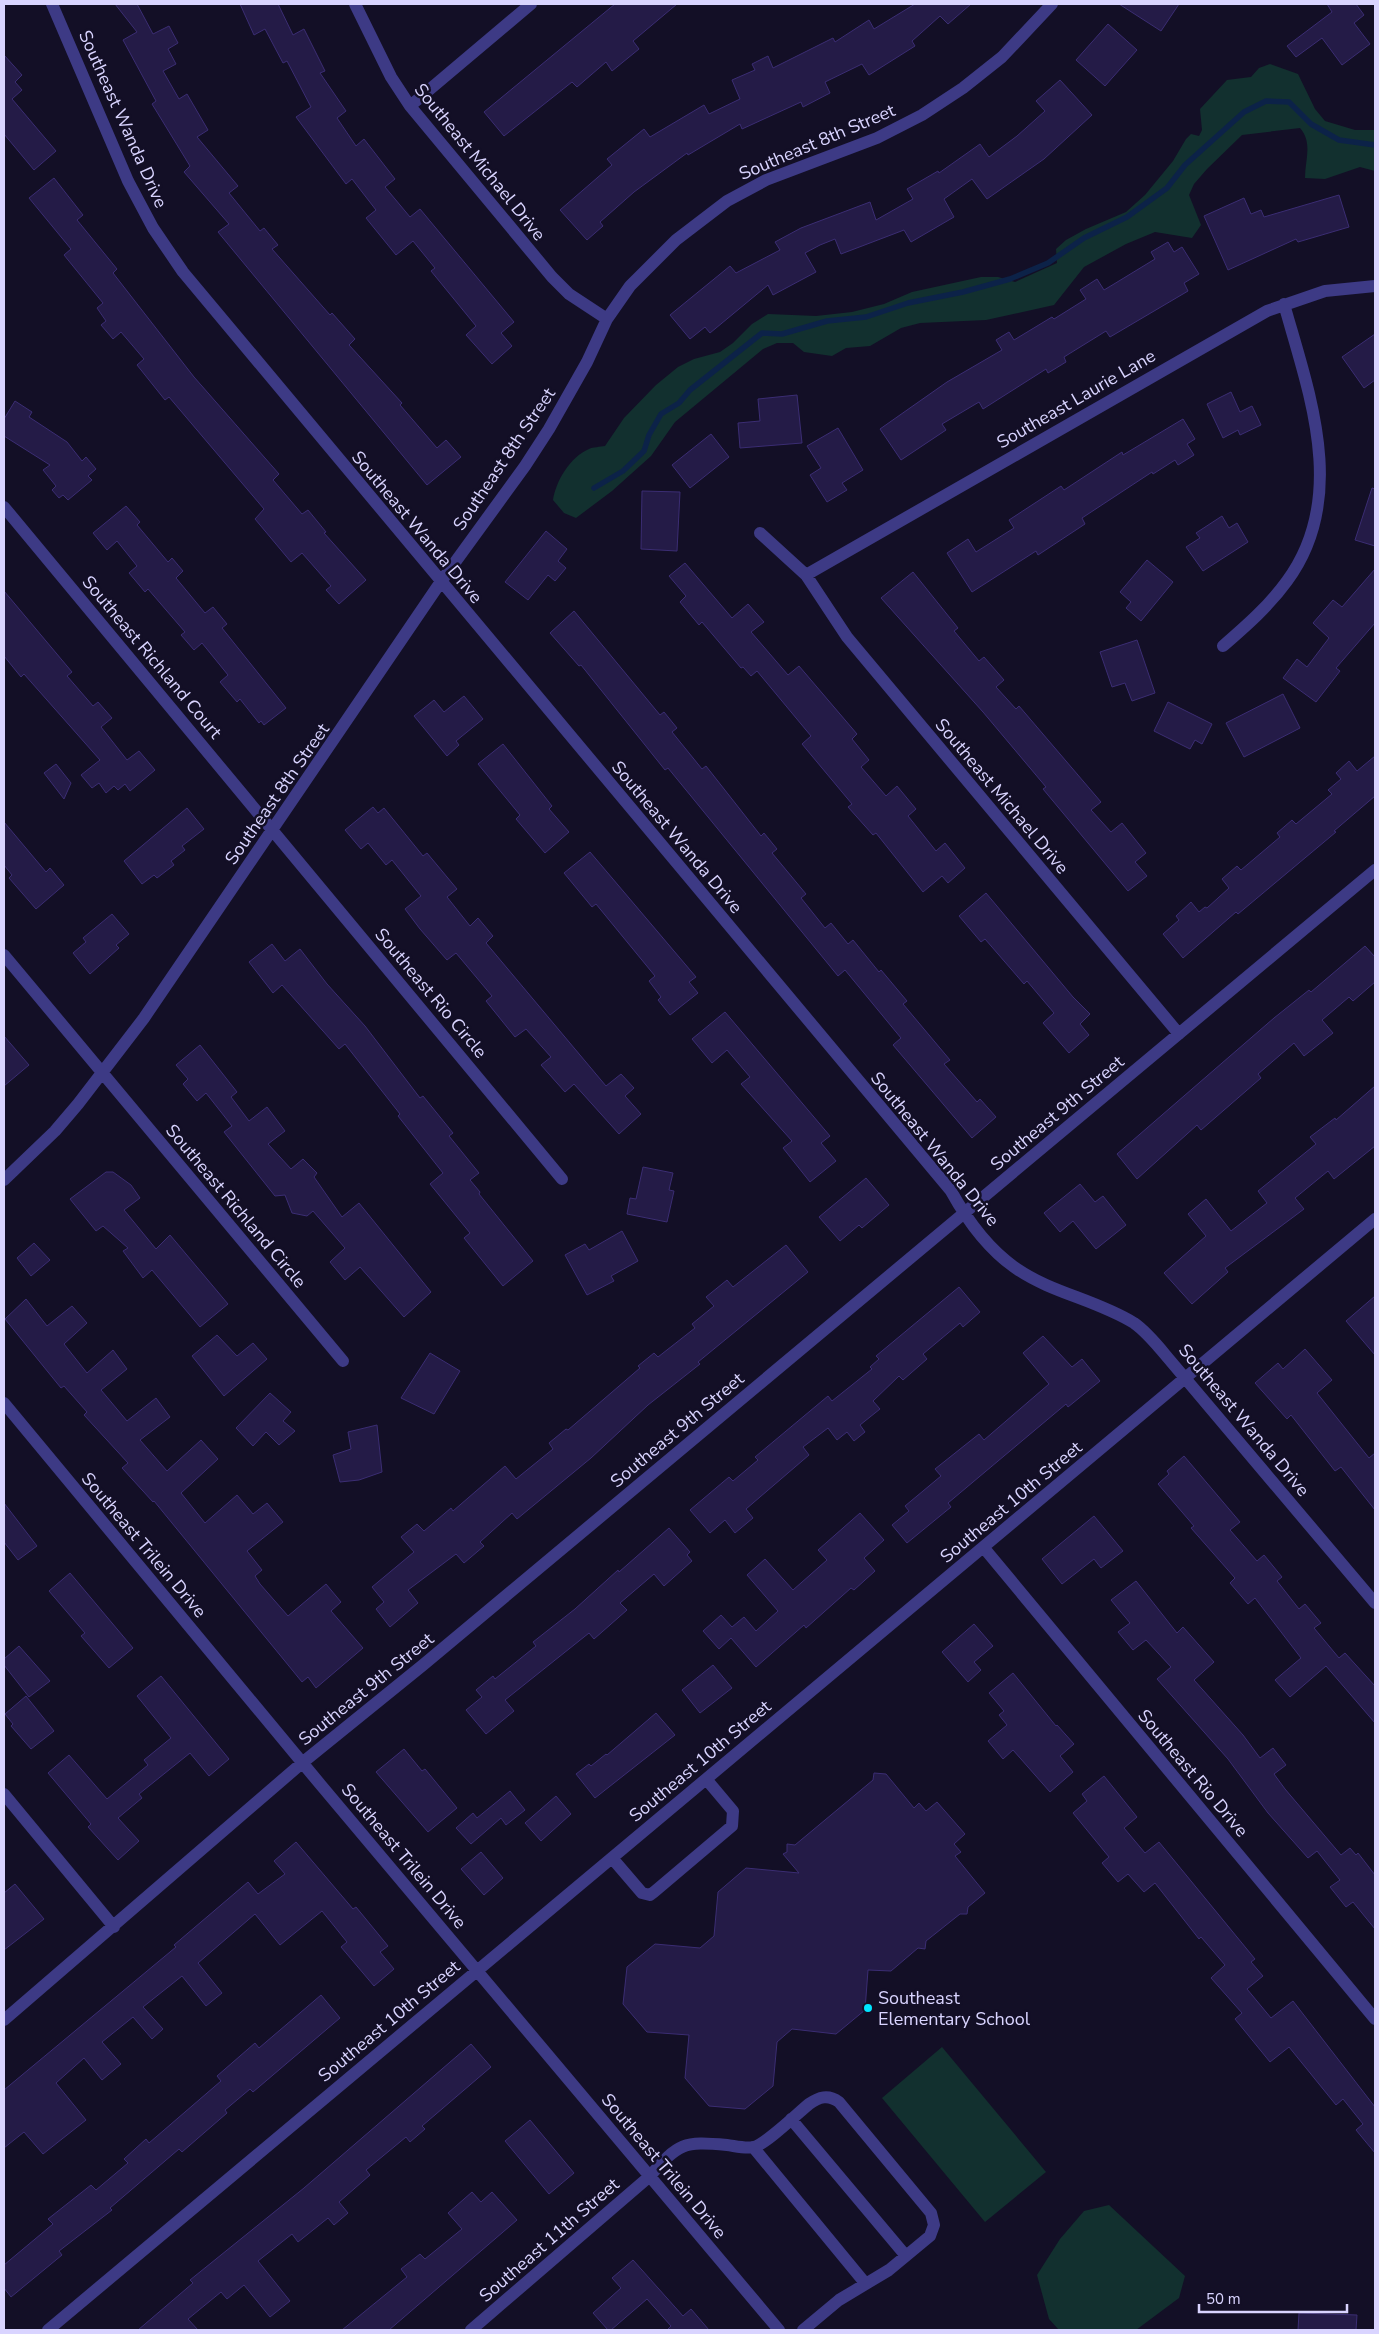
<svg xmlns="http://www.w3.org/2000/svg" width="1379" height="2334" viewBox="0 0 1379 2334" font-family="'Nunito Sans',sans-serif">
<rect width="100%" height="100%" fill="#130f26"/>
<!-- green -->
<path fill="#12302f" d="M1270 64 1298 74 1315 109 1325 121 1355 130H1375V171L1360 167 1325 179 1305 178C1305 160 1313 143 1300 128L1242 135 1207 169 1194 184 1189 195 1201 225 1192 238 1155 232 1126 244 1084 267 1054 305 986 320 920 323 901 328 870 346 846 348 832 356 804 352 793 343H777L763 349 675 422 651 456 612 491 576 518 564 513 553 500C556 481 570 457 589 449 593 447 600 447 605 446L624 418 656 385 678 367 694 359 720 352 733 343 752 324 768 314 816 316 852 312 884 304 912 292 981 277H998L1015 282 1057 263 1056 249 1066 240 1086 229 1126 212 1145 195 1173 161 1186 139 1191 134 1199 136 1202 130 1200 109 1227 80 1251 77 1259 68Z
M942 2047 1046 2172 985 2222 882 2098Z
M1109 2205 1185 2276 1179 2298 1136 2330H1059L1049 2319 1037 2275 1060 2239 1084 2211Z"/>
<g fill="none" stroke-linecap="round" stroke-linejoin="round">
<!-- stream -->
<path stroke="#0c2248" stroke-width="5.5" d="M594 488 623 471 644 451 649 435 661 414 679 403 690 390 762 333 782 334 827 321 866 317 908 303 963 292 1010 279 1048 263 1084 238 1127 217 1167 188 1185 165 1244 112 1266 101 1289 102 1311 124 1339 140 1375 145"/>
</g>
<!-- building -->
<path fill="#241b47" stroke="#3b2d73" d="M115 4H137L153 34 169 26 178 43 168 49 176 64 163 71 179 99 187 94 208 130 197 137 238 186 229 193 260 231 264 228 278 245 272 249 330 315 332 313 355 339 349 345 402 403 400 405 437 448 446 440 461 457 427 485 218 232 229 224 184 172 190 166 152 104 156 101 123 40 137 32Z
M240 4H278L293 35 304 29 325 71 320 73 346 111 337 118 356 146 364 139 395 179 385 187 410 217 420 209 514 322 501 333 512 346 492 364 466 335 476 326 431 271 435 268 413 241 396 255 366 218 376 210 352 179 346 184 296 117 311 107 287 61 283 63 265 29 254 35Z
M615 4H677L633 41 639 49 612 71 606 62 577 87 572 82 504 136 484 112Z
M915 4H971L948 24 940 16 912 41 915 46 869 75 862 64 825 82 830 93 803 107 801 102 742 129 740 124 688 155 687 153 634 192 600 222 603 226 587 240 560 210 612 165 607 159 644 129 650 137 704 105 709 114 740 99 732 80 755 70 752 64 768 56 773 68 833 38 835 42 869 20 874 29Z
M1119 4H1179L1161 31Z
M1327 4H1356L1364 15 1354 23 1370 44 1342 65 1322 38 1296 57 1287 46 1332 12Z
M1108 24 1137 50 1105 86 1076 60Z
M4 55 22 75 15 82 22 90 12 99 56 151 34 170 4 134Z
M1060 80 1092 115 1044 159 987 199 972 179 944 199 954 217 911 242 904 230 841 254 835 239 820 245 805 253 816 272 773 295 768 285 710 333 705 327 690 339 670 315 730 266 736 273 780 250 775 242 801 228 870 202 876 220 913 199 907 189 938 171 939 173 980 144 989 157 1017 136 1045 111 1036 101Z
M54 178 83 215 77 220 117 269 113 273 194 377 279 474 273 480 302 514 308 510 326 532 324 533 366 580 339 604 326 590 331 586 302 553 291 562 255 519 264 509 169 397 165 400 137 365 144 359 121 332 113 339 101 325 106 321 97 308 103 303 64 255 71 249 29 198Z
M1339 195 1349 227 1298 242 1296 239 1228 270 1204 216 1244 198 1251 214 1261 210 1264 217Z
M1168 242 1174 252 1182 247 1199 274 1184 283 1188 291 1110 337 1106 331 1064 357 1066 362 1048 373 1046 369 983 409 979 402 942 424 946 430 901 460 880 429 947 382 1002 350 996 340 1009 332 1014 340 1052 317 1054 319 1086 299 1080 290 1097 279 1104 290 1114 284 1155 259 1151 252Z
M1375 334V380L1364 388 1342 357Z
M1231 392 1240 412 1252 406 1261 425 1240 435 1238 430 1223 438 1207 404Z
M797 395 802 443 740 448 738 423 760 421 758 399Z
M15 401 32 412 29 417 67 442 82 461 86 457 96 469 88 476 92 480 68 500 63 495 59 498 52 490 56 486 43 470 50 465 4 436V419Z
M1183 419 1195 439 1187 444 1194 455 1178 465 1175 460 1153 474 1152 472 1082 518 1085 524 1038 555 1036 551 972 592 947 553 968 539 976 552 1014 528 1009 520 1061 486 1064 490 1122 452 1123 455Z
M838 428 863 470 842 483 847 490 827 502 810 475 821 468 807 446Z
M711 434 729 457 690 488 672 465Z
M1372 488 1375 489V546L1355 540Z
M642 491 680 492 677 551 641 549Z
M126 506 140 522 137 525 168 562 172 558 183 571 176 578 205 613 213 607 227 624 222 628 286 708 264 725 261 721 259 723 240 699 237 702 220 682 228 675 202 643 194 650 181 635 185 632 148 589 145 592 129 573 137 566 117 541 107 550 93 533Z
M1222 516 1229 528 1237 523 1248 542 1203 571 1186 547 1200 538 1196 533Z
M546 531 567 549 558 561 566 568 555 581 548 575 528 600 505 582Z
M1147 560 1173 582 1141 621 1126 608 1131 602 1120 592Z
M685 563 732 618 748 604 764 622 751 632 788 675 799 666 857 734 852 739 869 760 861 767 886 796 897 786 916 809 908 816 936 851 945 843 965 868 948 883 942 876 923 892 876 833 873 835 848 807 852 804 802 744 811 736 757 671 751 676 743 667 741 668 702 622 699 625 680 602 686 596 669 576Z
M1375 569V623L1336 668 1340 671 1316 702 1283 678 1297 659 1307 667 1329 638 1313 623 1333 600 1342 607Z
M913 572 958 628 954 631 979 661 984 657 1004 680 996 687 1016 709 1019 706 1101 802 1091 810 1111 832 1122 823 1146 853 1135 862 1147 876 1128 891 1043 789 1046 787 983 712 881 598Z
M4 591 72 672 67 676 93 706 98 702 112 718 101 727 127 760 139 751 155 770 130 791 125 784 118 790 114 786 106 793 99 783 92 788 81 775 100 760 24 674 21 677 4 656Z
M574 611 660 715 664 712 677 728 672 732 702 769 706 766 761 836 764 833 777 849 772 853 806 894 801 898 825 928 831 923 848 944 853 940 879 972 881 970 907 1001 903 1004 950 1060 944 1064 977 1102 980 1099 996 1117 972 1138 893 1045 901 1038 845 970 838 976 668 768 665 770 581 665 579 666 550 633Z
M1137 640 1155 693 1132 701 1125 683 1112 687 1100 652Z
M1283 694 1300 728 1244 757 1226 723Z
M464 696 483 719 456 741 459 745 447 756 414 716 434 700 444 712Z
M1168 702 1212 724 1202 744 1195 740 1190 749 1154 731Z
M503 744 552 806 549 809 569 832 545 853 516 819 520 815 478 764Z
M1375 756V796L1334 831 1336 832 1238 914 1236 912 1183 958 1163 934 1179 920 1176 916 1191 902 1199 912 1205 907 1207 908 1229 888 1222 879 1237 866 1241 870 1280 837 1277 833 1292 820 1296 824 1332 794 1328 790 1341 779 1336 773 1349 761 1357 771Z
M56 764 71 783 64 799 44 773Z
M373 807 378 813 384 808 423 856 427 853 457 889 447 897 470 926 478 918 493 936 486 943 606 1086 621 1074 634 1088 625 1096 641 1114 619 1134 574 1084 565 1092 541 1065 551 1057 526 1029 515 1037 486 1001 492 996 456 953 447 960 420 929 405 909 421 896 392 860 386 865 368 843 361 849 345 830Z
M187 808 204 829 182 846 185 850 171 861 174 865 157 878 154 875 142 884 124 861Z
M4 822 46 872 50 868 64 885 36 909 9 878 12 875 4 865Z
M590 852 696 977 689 982 698 993 670 1015 658 1000 661 997 649 981 655 976 596 904 592 907 564 873Z
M986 893 1073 997 1090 1014 1080 1024 1089 1035 1069 1053 1043 1023 1054 1013 1027 981 1024 984 985 939 981 942 959 916Z
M112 914 129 934 116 945 119 948 90 974 73 953 86 942 83 938Z
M272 944 285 961 300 949 327 984 365 1026 420 1098 423 1096 453 1133 449 1136 479 1173 470 1180 480 1192 479 1194 533 1261 503 1286 464 1238 470 1233 430 1184 443 1173 398 1116 400 1114 345 1044 339 1049 282 985 273 993 249 962Z
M1365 946 1375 957V982L1353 1001 1349 997 1322 1020 1333 1033 1304 1056 1294 1043 1258 1074 1261 1078 1201 1130 1197 1125 1137 1179 1117 1154 1274 1018 1309 990 1311 992Z
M725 1012 830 1136 821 1143 836 1161 810 1182 783 1148 792 1141 741 1084 750 1077 727 1050 712 1063 692 1039Z
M4 1036 29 1065 4 1086Z
M200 1045 237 1092 231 1097 249 1121 267 1107 285 1131 268 1144 291 1169 303 1159 317 1173 314 1177 342 1217 359 1203 431 1292 404 1317 360 1267 345 1280 330 1262 345 1248 313 1211 307 1216 292 1213 285 1195 275 1196 224 1132 232 1126 206 1093 197 1101 183 1084 188 1079 176 1065Z
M1375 1086V1146L1334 1179 1328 1171 1295 1198 1304 1209 1225 1268 1228 1272 1192 1304 1164 1273 1206 1236 1188 1214 1206 1199 1231 1231 1267 1203 1258 1191 1316 1144 1310 1137 1335 1118 1336 1120Z
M643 1167 673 1173 669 1190 674 1191 667 1222 627 1214 630 1198 636 1199Z
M106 1172H113L131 1185 140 1198 124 1210 156 1249 170 1235 228 1304 200 1327 152 1270 143 1278 123 1251 128 1248 103 1226 96 1231 70 1199Z
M866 1178 889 1205 862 1228 859 1225 840 1241 819 1217Z
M1080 1184 1095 1202 1103 1196 1126 1225 1096 1249 1073 1221 1060 1232 1044 1213Z
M622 1231 638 1261 611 1276 614 1281 587 1295 565 1255 585 1244 589 1250Z
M34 1243 50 1260 31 1276 17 1258Z
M786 1245 808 1272 698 1362 700 1364 648 1405 591 1458 517 1519 512 1513 480 1542 484 1546 464 1563 456 1554 408 1590 418 1603 390 1627 376 1609 384 1602 372 1587 414 1552 401 1537 417 1524 424 1531 451 1508 453 1511 505 1466 516 1479 553 1449 549 1443 566 1429 568 1430 640 1368 638 1366 654 1353 658 1357 695 1328 692 1324 714 1306 706 1297 727 1280 733 1287Z
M959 1287 980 1312 963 1327 960 1323 923 1354 927 1359 903 1380 899 1376 873 1401 880 1409 860 1425 865 1432 854 1441 847 1432 837 1440 828 1428 803 1447 809 1455 746 1509 753 1518 735 1533 725 1520 710 1533 690 1510 729 1477 733 1481 758 1460 755 1457 828 1396 832 1401 872 1369 870 1367 879 1359 876 1356Z
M1375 1296V1355L1346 1321Z
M26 1299 47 1326 72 1306 87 1323 64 1344 87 1373 113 1350 127 1369 101 1390 127 1421 156 1398 170 1417 140 1440 167 1471 201 1440 218 1459 181 1493 205 1523 237 1495 253 1514 267 1503 283 1522 247 1551 262 1570 255 1576 260 1584 288 1616 326 1584 341 1602 331 1611 363 1648 316 1688 308 1677 302 1682 154 1501 153 1502 122 1468 128 1463 84 1415 87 1412 64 1386 61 1388 5 1319Z
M217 1335 237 1356 253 1343 267 1359 224 1396 192 1356Z
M1043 1336 1072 1367 1082 1359 1100 1381 1068 1407 1066 1404 948 1503 951 1507 907 1543 892 1525 909 1511 905 1506 941 1476 935 1469 979 1434 984 1440 1049 1384 1023 1353Z
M1305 1349 1332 1380 1317 1393 1369 1458 1375 1453V1510L1341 1467 1335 1471 1291 1415 1287 1419 1255 1383 1278 1363 1283 1369Z
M430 1353 460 1371 434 1414 401 1398Z
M270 1393 291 1412 283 1421 295 1431 279 1445 266 1432 253 1446 236 1428Z
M377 1425 382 1472 359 1480 340 1482 333 1455 351 1449 348 1432Z
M1184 1456 1240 1522 1230 1530 1257 1561 1264 1555 1282 1577 1277 1581 1299 1609 1305 1604 1321 1623 1314 1628 1339 1658 1345 1653 1375 1686V1723L1326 1666 1290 1697 1275 1680 1301 1658 1255 1598 1248 1604 1230 1583 1235 1578 1191 1528 1194 1526 1158 1484 1169 1474 1167 1471Z
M4 1503 37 1546 18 1560 4 1542Z
M860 1513 884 1540 864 1558 875 1571 854 1590 851 1588 806 1628 804 1625 756 1667 731 1638 719 1649 703 1631 721 1615 732 1627 744 1617 756 1631 778 1611 747 1575 765 1559 793 1590 827 1560 818 1550Z
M1094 1516 1123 1551 1101 1568 1094 1559 1062 1584 1042 1559Z
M669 1528 690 1552 687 1555 692 1561 664 1586 654 1574 620 1603 627 1610 594 1639 589 1633 505 1700 514 1711 486 1734 466 1710 482 1697 476 1690 493 1676 495 1679 536 1646 533 1642 575 1609 618 1570 619 1572Z
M70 1573 133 1648 109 1668 81 1636 85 1633 49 1591Z
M1136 1581 1177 1633 1183 1627 1214 1662 1194 1680 1243 1735 1260 1758 1273 1748 1286 1765 1274 1774 1285 1789 1341 1855 1350 1848 1356 1855 1358 1853 1375 1875V1929L1353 1902 1346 1907 1330 1887 1340 1880 1317 1851 1308 1858 1268 1813 1228 1759 1157 1679 1171 1667 1146 1640 1133 1650 1118 1632 1130 1623 1111 1600Z
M974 1624 993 1646 974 1662 981 1670 968 1682 942 1652Z
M19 1646 50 1681 29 1697 4 1665V1659Z
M713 1665 732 1688 700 1713 682 1690Z
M1013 1673 1056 1726 1057 1725 1074 1744 1060 1756 1073 1772 1050 1792 1013 1750 1003 1759 988 1741 1007 1725 999 1715 1004 1711 989 1693Z
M161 1676 229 1759 209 1776 190 1753 139 1794 142 1798 118 1818 139 1841 118 1860 88 1827 91 1824 48 1773 69 1755 107 1799 148 1765 144 1760 171 1738 137 1696Z
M26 1696 54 1731 31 1749 11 1726 13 1724 5 1714Z
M656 1713 675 1735 595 1798 576 1774 589 1764 591 1766 606 1754 607 1755Z
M404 1749 422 1771 425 1769 457 1808 428 1832 376 1772Z
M874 1773 886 1774 914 1808 919 1803 926 1811 937 1802 965 1834 954 1844 961 1852 955 1856 985 1893 968 1907 967 1914H960L926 1941 925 1949 918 1948 891 1971 868 1970 865 2010 836 2034 792 2029 777 2042 773 2086 745 2109 709 2106 685 2078 689 2035 647 2032 623 2004 627 1967 655 1944 700 1948 714 1936 718 1892 746 1868 799 1873 783 1854 787 1852V1844L795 1845 873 1780Z
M1104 1776 1137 1817 1124 1828 1145 1853 1159 1842 1255 1959 1251 1962 1263 1976 1247 1989 1271 2018 1293 2001 1375 2107V2153L1356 2130 1363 2124 1343 2099 1336 2105 1289 2047 1270 2062 1235 2019 1242 2013 1211 1978 1225 1965 1201 1937 1199 1939 1155 1883 1144 1892 1128 1874 1118 1882 1102 1863 1109 1857 1073 1813 1087 1801 1082 1794Z
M510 1791 525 1810 506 1825 501 1818 471 1844 456 1828 473 1813 477 1818Z
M556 1796 571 1814 541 1841 525 1823Z
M296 1842 353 1909 356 1907 388 1946 380 1952 394 1969 374 1986 341 1947 347 1942 322 1911 280 1945 255 1914 198 1963 222 1993 206 2006 182 1976 143 2007 163 2029 152 2039 133 2017 102 2042 121 2064 102 2080 84 2058 56 2083 86 2120 43 2154 24 2132 4 2148V2090L176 1947 174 1945 248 1882 258 1894 285 1874 274 1861Z
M481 1852 503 1878 484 1895 461 1869Z
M15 1884 44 1919 4 1950V1893Z
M321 1995 340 2018 253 2092 250 2089 225 2110 227 2113 182 2152 179 2149 110 2208 112 2210 59 2251 62 2255 11 2297 4 2288V2265L53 2224 48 2219 91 2185 96 2190 128 2163 124 2159 146 2139 149 2143 221 2081 217 2076 255 2043 259 2048Z
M471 2044 491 2067 422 2126 425 2129 410 2142 406 2137 366 2170 370 2175 339 2202 348 2213 334 2225 328 2218 298 2242 292 2234 258 2261 290 2301 270 2317 244 2285 227 2299 221 2292 188 2319 198 2330H138L193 2283 190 2280 304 2188Z
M530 2120 574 2173 549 2194 505 2141Z
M472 2192 481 2202 492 2192 517 2220 389 2330H342L407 2277 401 2269 420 2254 425 2259 462 2229 448 2213Z
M633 2260 683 2316 691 2309 709 2330H667L671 2326 647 2299 611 2330H608L593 2313 621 2288 612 2278Z
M1299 2313 1357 2315 1356 2330H1298Z"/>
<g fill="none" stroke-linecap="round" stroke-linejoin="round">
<!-- minor -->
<path stroke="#3d3a85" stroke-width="12" d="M52 4 128 181 153 228 183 272 951 1191C967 1220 989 1250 1017 1269 1052 1293 1097 1300 1134 1323 1147 1332 1158 1346 1168 1358L1375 1603
M355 4 391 77 410 106 552 277 569 294 607 319
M410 106 531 4
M4 507 562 1179
M760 533 806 575 847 637 1179 1034
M806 575 1267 311 1325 291 1375 286
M1223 646C1246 626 1269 606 1287 581 1349 497 1309 393 1284 304
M4 955 343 1361
M4 1180 55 1131 78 1104 144 1018 440 583 525 466 549 429 587 362 607 319 630 286 676 240 727 201 766 180 877 138 922 115 963 88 1002 57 1052 4
M4 1403 320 1784 779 2330
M984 1548 1375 2019
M4 1794 114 1927
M612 1858 642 1893 650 1895 654 1892 732 1826 733 1811 706 1779
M4 2020 302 1763 423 1665 1375 870
M791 2119 906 2256
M753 2147 865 2283
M48 2330 1375 1219
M471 2330 650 2176C679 2143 683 2141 727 2145 735 2146 746 2149 754 2147 766 2144 798 2113 809 2104 819 2097 828 2094 839 2102L931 2213 934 2225 930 2236 889 2270 839 2300 803 2330"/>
</g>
<!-- markers -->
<circle fill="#00e5ff" stroke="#130f26" stroke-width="2" cx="868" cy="2008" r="5"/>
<g text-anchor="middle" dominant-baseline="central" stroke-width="5" stroke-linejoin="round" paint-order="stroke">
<!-- street labels -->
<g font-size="18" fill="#d9d4ff" stroke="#130f26">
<text transform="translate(123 119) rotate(66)">Southeast Wanda Drive</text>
<text transform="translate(817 142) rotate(-23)">Southeast 8th Street</text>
<text transform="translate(480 162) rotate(51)">Southeast Michael Drive</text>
<text transform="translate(1076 399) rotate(-30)">Southeast Laurie Lane</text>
<text transform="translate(504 459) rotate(-56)">Southeast 8th Street</text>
<text transform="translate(417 527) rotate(50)">Southeast Wanda Drive</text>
<text transform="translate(152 657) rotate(50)">Southeast Richland Court</text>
<text transform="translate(277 794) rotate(-55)">Southeast 8th Street</text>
<text transform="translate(1002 796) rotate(50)">Southeast Michael Drive</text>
<text transform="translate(677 837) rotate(50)">Southeast Wanda Drive</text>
<text transform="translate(431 993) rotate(50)">Southeast Rio Circle</text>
<text transform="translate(1057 1113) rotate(-40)">Southeast 9th Street</text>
<text transform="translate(935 1149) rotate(51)">Southeast Wanda Drive</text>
<text transform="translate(236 1206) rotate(50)">Southeast Richland Circle</text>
<text transform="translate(1244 1420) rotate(50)">Southeast Wanda Drive</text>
<text transform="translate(677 1430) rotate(-40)">Southeast 9th Street</text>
<text transform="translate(1011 1502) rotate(-40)">Southeast 10th Street</text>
<text transform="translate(144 1545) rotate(50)">Southeast Trilein Drive</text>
<text transform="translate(366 1689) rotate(-39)">Southeast 9th Street</text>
<text transform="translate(700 1761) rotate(-40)">Southeast 10th Street</text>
<text transform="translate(1193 1773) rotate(50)">Southeast Rio Drive</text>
<text transform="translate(404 1856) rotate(50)">Southeast Trilein Drive</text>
<text transform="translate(389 2021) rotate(-40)">Southeast 10th Street</text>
<text transform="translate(664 2166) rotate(50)">Southeast Trilein Drive</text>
<text transform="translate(549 2240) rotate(-41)">Southeast 11th Street</text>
</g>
<!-- poi labels -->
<g font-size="18" fill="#d9d4ff" stroke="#130f26" text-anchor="start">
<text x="878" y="1998">Southeast<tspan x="878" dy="21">Elementary School</tspan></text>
</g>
</g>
<!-- border -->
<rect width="1379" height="2334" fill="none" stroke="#d9d4ff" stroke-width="10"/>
<!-- scale -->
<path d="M1199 2304v8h148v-8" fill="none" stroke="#d9d4ff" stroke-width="2.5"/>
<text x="1206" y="2304" font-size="15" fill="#d9d4ff" stroke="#130f26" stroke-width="4" paint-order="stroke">50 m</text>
</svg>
